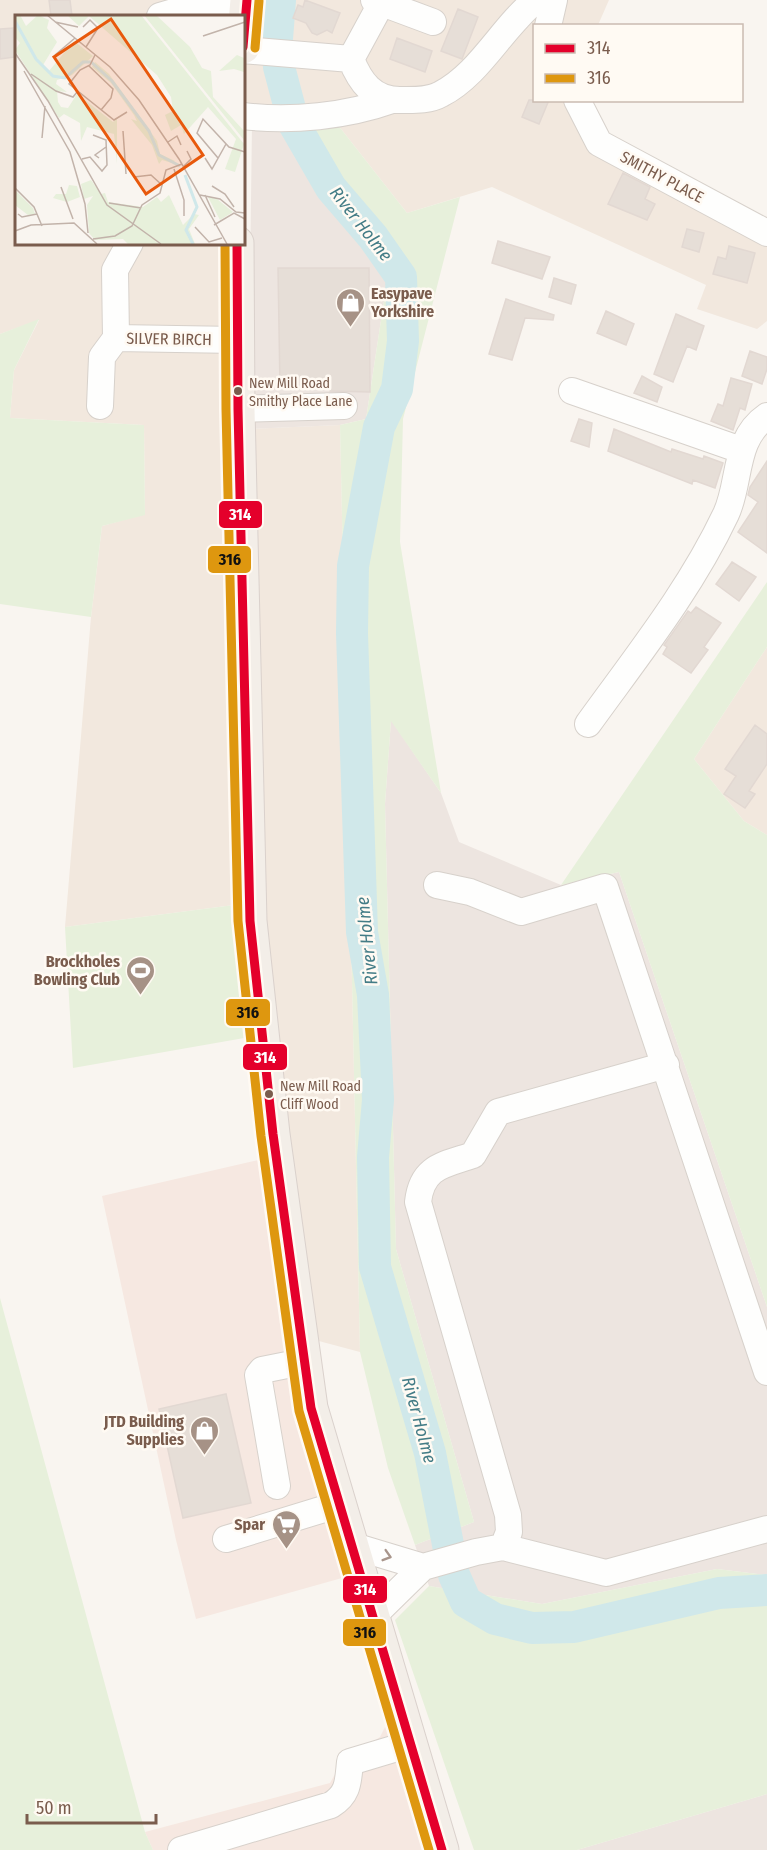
<svg xmlns="http://www.w3.org/2000/svg" width="767" height="1850" viewBox="0 0 767 1850" font-family="'Fira Sans Condensed',sans-serif">
<rect width="100%" height="100%" fill="#f9f5f0"/>
<!-- residential -->
<path fill="#f2e8de" d="M0 0H609L598 25 534 26V100L589 101 604 144 767 233V321L757 329 697 309 706 285 492 187 407 213 334 120 243 122V16H16V243H227L248 429 340 425 360 1352 315 1340 234 905 65 927 91 617 102 526 145 514 144 425 10 418 14 370 39 320 0 334Z
M767 647V835L744 821 694 759Z"/>
<!-- commercial -->
<path fill="#f6e8e1" d="M263 1159 349 1576 196 1619 176 1540 102 1196Z
M389 1719 427 1850H153L145 1832 330 1783 343 1760 380 1737Z"/>
<!-- industrial -->
<path fill="#ede5e0" d="M299 123 388 274 366 419 340 425 248 429 252 124Z
M391 720 441 793 459 842 561 885 619 872 767 1307V1575L717 1569 542 1604 429 1586 415 1545 474 1522 396 1249 385 804Z
M767 1794V1850H577Z"/>
<!-- green -->
<path fill="#e7f0db" d="M334 120 407 213 460 197 403 419 400 542 441 793 391 721 385 804 396 1249 474 1522 415 1545 388 1468 360 1352 340 425 366 419 388 274 299 123Z
M39 319 14 370 10 418 144 425 145 515 102 526 91 617 0 604V334Z
M767 582V647L694 759 744 821 767 835V1307L619 872 561 885Z
M234 905 250 1037 73 1068 65 927Z
M0 1298 145 1832 153 1850H0Z
M717 1569 767 1575V1794L577 1850H474L395 1620 429 1586 542 1604Z"/>
<g fill="none" stroke-linecap="round" stroke-linejoin="round">
<!-- river -->
<path stroke="#d0e8ea" stroke-width="32" d="M280 0 277 39 279 67 294 124 331 188 373 237 401 277 403 341 397 389 379 427 353 566 352 633 362 932 373 995 378 1100 373 1157 375 1267 430 1453 454 1575 466 1602 495 1619 532 1628 574 1627 719 1593 767 1590"/>
</g>
<!-- building -->
<path fill="#e6ded7" stroke="#e2d8d2" stroke-width="1.5" d="M49 0H70L72 16H51Z
M305 0 340 13 332 33 327 30 317 35 312 33 306 23 293 18 298 5 303 7Z
M458 9 478 17 462 59 441 51Z
M13 28 14 57 0 59V29Z
M397 38 432 51 425 72 390 59Z
M529 100H549L539 124 522 117Z
M623 173 650 187 645 199 655 204 647 220 608 204Z
M687 229 704 233 699 252 682 247Z
M498 241 550 257 542 279 492 263Z
M729 246 755 253 747 283 713 274 718 257 726 259Z
M278 268H369L370 392 330 391V386L280 387Z
M554 278 576 285 571 304 549 297Z
M506 299 554 315 553 320 525 318 512 360 489 354Z
M606 311 634 324 626 345 597 333Z
M676 314 704 326 696 350 687 346 673 382 654 374Z
M750 351 767 357V369L762 384 742 376Z
M642 376 662 387 657 402 634 393Z
M731 378 752 384 745 410 740 408 733 430 711 421 718 404 723 406Z
M579 419 592 423 589 447 571 441Z
M614 429 671 452 672 449 703 459 704 456 723 463 715 488 693 480 692 484 608 451Z
M767 461V553L738 532 758 502 748 495 750 487Z
M732 562 756 577 739 601 716 584Z
M696 607 721 623 704 647 708 650 691 673 663 654 667 647 664 645 688 611 691 613Z
M755 725 767 734V764L749 791 755 794 745 808 724 794 736 776 725 769Z
M226 1394 251 1503 183 1518 159 1409Z"/>
<g fill="none" stroke-linecap="round" stroke-linejoin="round">
<defs>
<path id="minor" d="M374 0 433 22
M160 16 177 11 246 4
M548 26 554 0
M243 50 351 59C360 82 373 100 400 100 413 100 429 101 441 94 480 74 502 27 536 0
M351 59 383 0
M577 100 599 143 767 233
M243 116C291 122 347 116 392 100
M130 243 115 270 116 338 237 340
M572 391 741 450
M100 406 102 357 116 338
M238 409 344 406
M588 724C637 656 690 590 726 514 741 482 733 439 767 416
M437 885 470 892 521 912 605 887 767 1372
M277 1486 258 1375 262 1370 302 1362
M226 1539 337 1505
M350 1545 423 1567
M503 1547 509 1532 508 1515 418 1202C422 1166 444 1165 473 1155L498 1112 666 1065
M372 1617 423 1567 476 1552 503 1547 606 1573 767 1529
M181 1850 331 1805C349 1794 348 1781 350 1762L410 1744"/>
<path id="major" d="M243 47 247 0
M237 243 238 409 250 921 273 1134 311 1408 442 1850"/>
</defs>
<!-- minor casing -->
<use href="#minor" stroke="#d7d1cb" stroke-width="28"/>
<!-- major casing -->
<use href="#major" stroke="#dad1cc" stroke-width="35"/>
<!-- minor -->
<use href="#minor" stroke="#fefefd" stroke-width="26"/>
<!-- major -->
<use href="#major" stroke="#f3eee8" stroke-width="33"/>
<defs>
<path id="bus-1" d="M243 47 247 0
M237 243 238 409 250 921 273 1134 311 1408 442 1850"/>
<path id="bus-2" d="M255 48 259 1
M225 243 226 409 238 921 261 1136 299 1411 429 1850"/>
</defs>
<!-- bus-1 casing -->
<use href="#bus-1" stroke="#fffaf3" stroke-width="14"/>
<!-- bus-2 casing -->
<use href="#bus-2" stroke="#fffaf3" stroke-width="14"/>
<!-- bus-1 -->
<use href="#bus-1" stroke="#e4002b" stroke-width="9"/>
<!-- bus-2 -->
<use href="#bus-2" stroke="#de970f" stroke-width="9"/>
</g>
<!-- one-way arrows -->
<defs><path id="oneway-chevron" d="M-2-3.5L2.5 0L-2 3.5" fill="none" stroke-width="1.6" stroke-linecap="round" stroke-linejoin="round" transform="scale(1.5)"/></defs>
<use stroke="#a8958b" href="#oneway-chevron" transform="translate(387 1556) rotate(17)"/>
<!-- icons -->
<defs>
<symbol id="shop-pin" viewBox="-11 -11 22 30"><path d="M0 17L-7.5 6A9.5 9.5 0 1 1 7.5 6Z" fill="#a69286" stroke="#fffaf3"/><path d="M-5-2.5h2.3a2.7 3.5 0 0 1 5.4 0H5L5.5 6h-11ZM-1.5-2.5h3a1.5 2.3 0 0 0-3 0Z" fill="#fff"/></symbol>
<symbol id="stadium-pin" viewBox="-11 -11 22 30"><path d="M0 17L-7.5 6A9.5 9.5 0 1 1 7.5 6Z" fill="#a69286" stroke="#fffaf3"/><path d="M0-5a6.5 5 0 1 0 0 10a6.5 5 0 1 0 0-10ZM-3.5-1.8h7v3.6h-7Z" fill="#fff"/></symbol>
<symbol id="supermarket-pin" viewBox="-11 -11 22 30"><path d="M0 17L-7.5 6A9.5 9.5 0 1 1 7.5 6Z" fill="#a69286" stroke="#fffaf3"/><path d="M-6-5.5h2.5l.6 2H6L4.5 2H-2.5L-4.4-4H-6ZM-1.5 3.2a1.3 1.3 0 1 0 .1 0ZM3 3.2a1.3 1.3 0 1 0 .1 0Z" fill="#fff"/></symbol>
</defs>
<g fill-rule="evenodd">
<use href="#shop-pin" x="334" y="286" width="33" height="45"/>
<use href="#stadium-pin" x="124" y="954" width="33" height="45"/>
<use href="#shop-pin" x="188" y="1414" width="33" height="45"/>
<use href="#supermarket-pin" x="270" y="1508" width="33" height="45"/>
</g>
<!-- markers -->
<g fill="#7a5c4d" stroke="#fffaf3" stroke-width="2">
<circle cx="238" cy="391" r="5"/>
<circle cx="269" cy="1094" r="5"/>
</g>
<g text-anchor="middle" dominant-baseline="central" stroke-width="5" stroke-linejoin="round" paint-order="stroke">
<!-- bus labels -->
<g font-size="14" fill="#7a5c4d" stroke="#fffaf3" text-anchor="start">
<text x="249" y="383">New Mill Road<tspan x="249" dy="18">Smithy Place Lane</tspan></text>
<text x="280" y="1086">New Mill Road<tspan x="280" dy="18">Cliff Wood</tspan></text>
</g>
<!-- street labels -->
<g font-size="16" fill="#7a5c4d" stroke="#fffaf3">
<text transform="translate(662 177) rotate(28)">SMITHY PLACE</text>
<text transform="translate(169 339) rotate(1)">SILVER BIRCH</text>
</g>
<!-- poi labels -->
<g font-size="16" font-weight="bold" fill="#7a5c4d" stroke="#fffaf3" text-anchor="end">
<text x="371" y="293" text-anchor="start">Easypave<tspan x="371" dy="18">Yorkshire</tspan></text>
<text x="120" y="961">Brockholes<tspan x="120" dy="18">Bowling Club</tspan></text>
<text x="184" y="1421">JTD Building<tspan x="184" dy="18">Supplies</tspan></text>
<text x="265" y="1524">Spar</text>
</g>
<!-- water labels -->
<g font-size="18" font-style="italic" fill="#437c86" stroke="#fffaf3">
<text transform="translate(361 224) rotate(52)">River Holme</text>
<text transform="translate(367 941) rotate(-96)">River Holme</text>
<text transform="translate(419 1420) rotate(75)">River Holme</text>
</g>
</g>
<!-- overview -->
<g transform="translate(15 15)">
<rect width="230" height="230" fill="#f9f5f0"/>
<path d="M0 0H5L11 11 23 0 34 5 32 13 42 27 28 50 34 56 59 26 78 41 57 60 42 65 41 69 52 77 42 76 43 87 46 92 53 93 62 79 98 107 102 103V149L99 119 72 112 66 126 65 108 49 99 44 103 0 35 5 28 0 22ZM52 0H126L229 129 220 157 210 154 221 124 193 92 169 119 166 110 156 116 150 100 158 96 156 82 142 60 74 1 64 11ZM129 0H141L175 32 187 53 196 56 198 82 229 116V125ZM222 40 229 43V57L219 54 204 56ZM80 47 94 59 142 126 145 139 160 146 157 148 147 145 144 149 137 130 116 104 122 106 119 100 96 68 77 52ZM76 165 86 179 90 178 93 187 128 192 142 182 146 187 154 180 168 210 179 199 184 200 174 214 180 229H113L108 224 80 225 74 218 72 190 78 181 69 184 66 169ZM54 170 62 171 65 182 52 187 38 183 41 179H51ZM0 175 18 193 20 199 13 200 0 190ZM193 182 202 184 218 197 205 205Z" fill="#e7f0db"/>
<path fill="none" stroke="#d0e8ea" stroke-width="3" d="M0 6 21 44 38 61 50 63 68 47H76L97 66 134 116 144 140 165 151M170 160 182 192 171 215 178 229"/>
<path fill="none" stroke="#c2b3aa" stroke-width="1.5" d="M32 0 95 52 124 85 164 144 212 229M40 7 63 12M68 12 75 5 83 13 71 32M188 21 230 7M0 38 33 86 92 190 146 229M40 40 60 23M80 40 75 50 65 55 54 69 99 105 112 97M74 51 98 74 96 83 86 95M9 56 55 137 70 189 73 218M16 59 41 76 58 82 62 77M108 116 111 159M27 123 30 91M153 127 162 121 166 130M84 143 80 140 91 132M190 143 197 154 211 129M203 143 182 118 188 104 214 132 230 137M67 144 75 142 87 156 92 150 91 125 78 120M169 151 176 144 172 136M159 154 169 185V201M119 162 136 160 147 170M197 171 210 179 219 192M46 172 58 204M0 173 19 192 27 211M185 180 205 184 221 197 230 198M190 180 200 202M94 188 126 193M3 199 7 202 22 199M199 210 219 198 230 204M180 212 194 227 207 223M0 216 16 210 59 208 82 229M78 224 100 221 117 211 127 190 145 178 151 155 167 149"/>
<path fill="#e8590c" fill-opacity="0.15" stroke="#e8590c" stroke-width="3" d="M96 4 188 140 131 179 39 42Z"/>
<rect width="230" height="230" fill="none" stroke="#7a5c4d" stroke-width="3"/>
</g>
<g stroke="#fffaf3" stroke-width="2">
<rect x="218" y="500" width="45" height="29" rx="6" fill="#e4002b"/>
<rect x="207" y="545" width="45" height="29" rx="6" fill="#de970f"/>
<rect x="225" y="998" width="46" height="29" rx="6" fill="#de970f"/>
<rect x="242" y="1043" width="46" height="28" rx="6" fill="#e4002b"/>
<rect x="342" y="1575" width="46" height="29" rx="6" fill="#e4002b"/>
<rect x="342" y="1618" width="45" height="29" rx="6" fill="#de970f"/>
</g>
<g font-size="16" text-anchor="middle" font-weight="bold" fill="#fff">
<text x="240" y="520">314</text>
<text x="265" y="1063">314</text>
<text x="365" y="1595">314</text>
</g>
<g font-size="16" text-anchor="middle" font-weight="bold" fill="#111">
<text x="230" y="565">316</text>
<text x="248" y="1018">316</text>
<text x="365" y="1638">316</text>
</g>
<!-- legend -->
<rect x="533" y="24" width="210" height="78" fill="#fffaf3" stroke="#cabbb1" stroke-width="1.5"/>
<rect x="545" y="44" width="30" height="9" fill="#e4002b" stroke="#cabbb1" stroke-width="1.5"/>
<text x="587" y="54" font-size="18" fill="#7a5c4d">314</text>
<rect x="545" y="74" width="30" height="9" fill="#de970f" stroke="#cabbb1" stroke-width="1.5"/>
<text x="587" y="84" font-size="18" fill="#7a5c4d">316</text>
<!-- scale -->
<path d="M27 1814v9h129v-9" fill="none" stroke="#7a5c4d" stroke-width="3"/>
<text x="36" y="1814" font-size="18" fill="#7a5c4d" stroke="#fffaf3" stroke-width="4.5" paint-order="stroke">50 m</text>
</svg>
